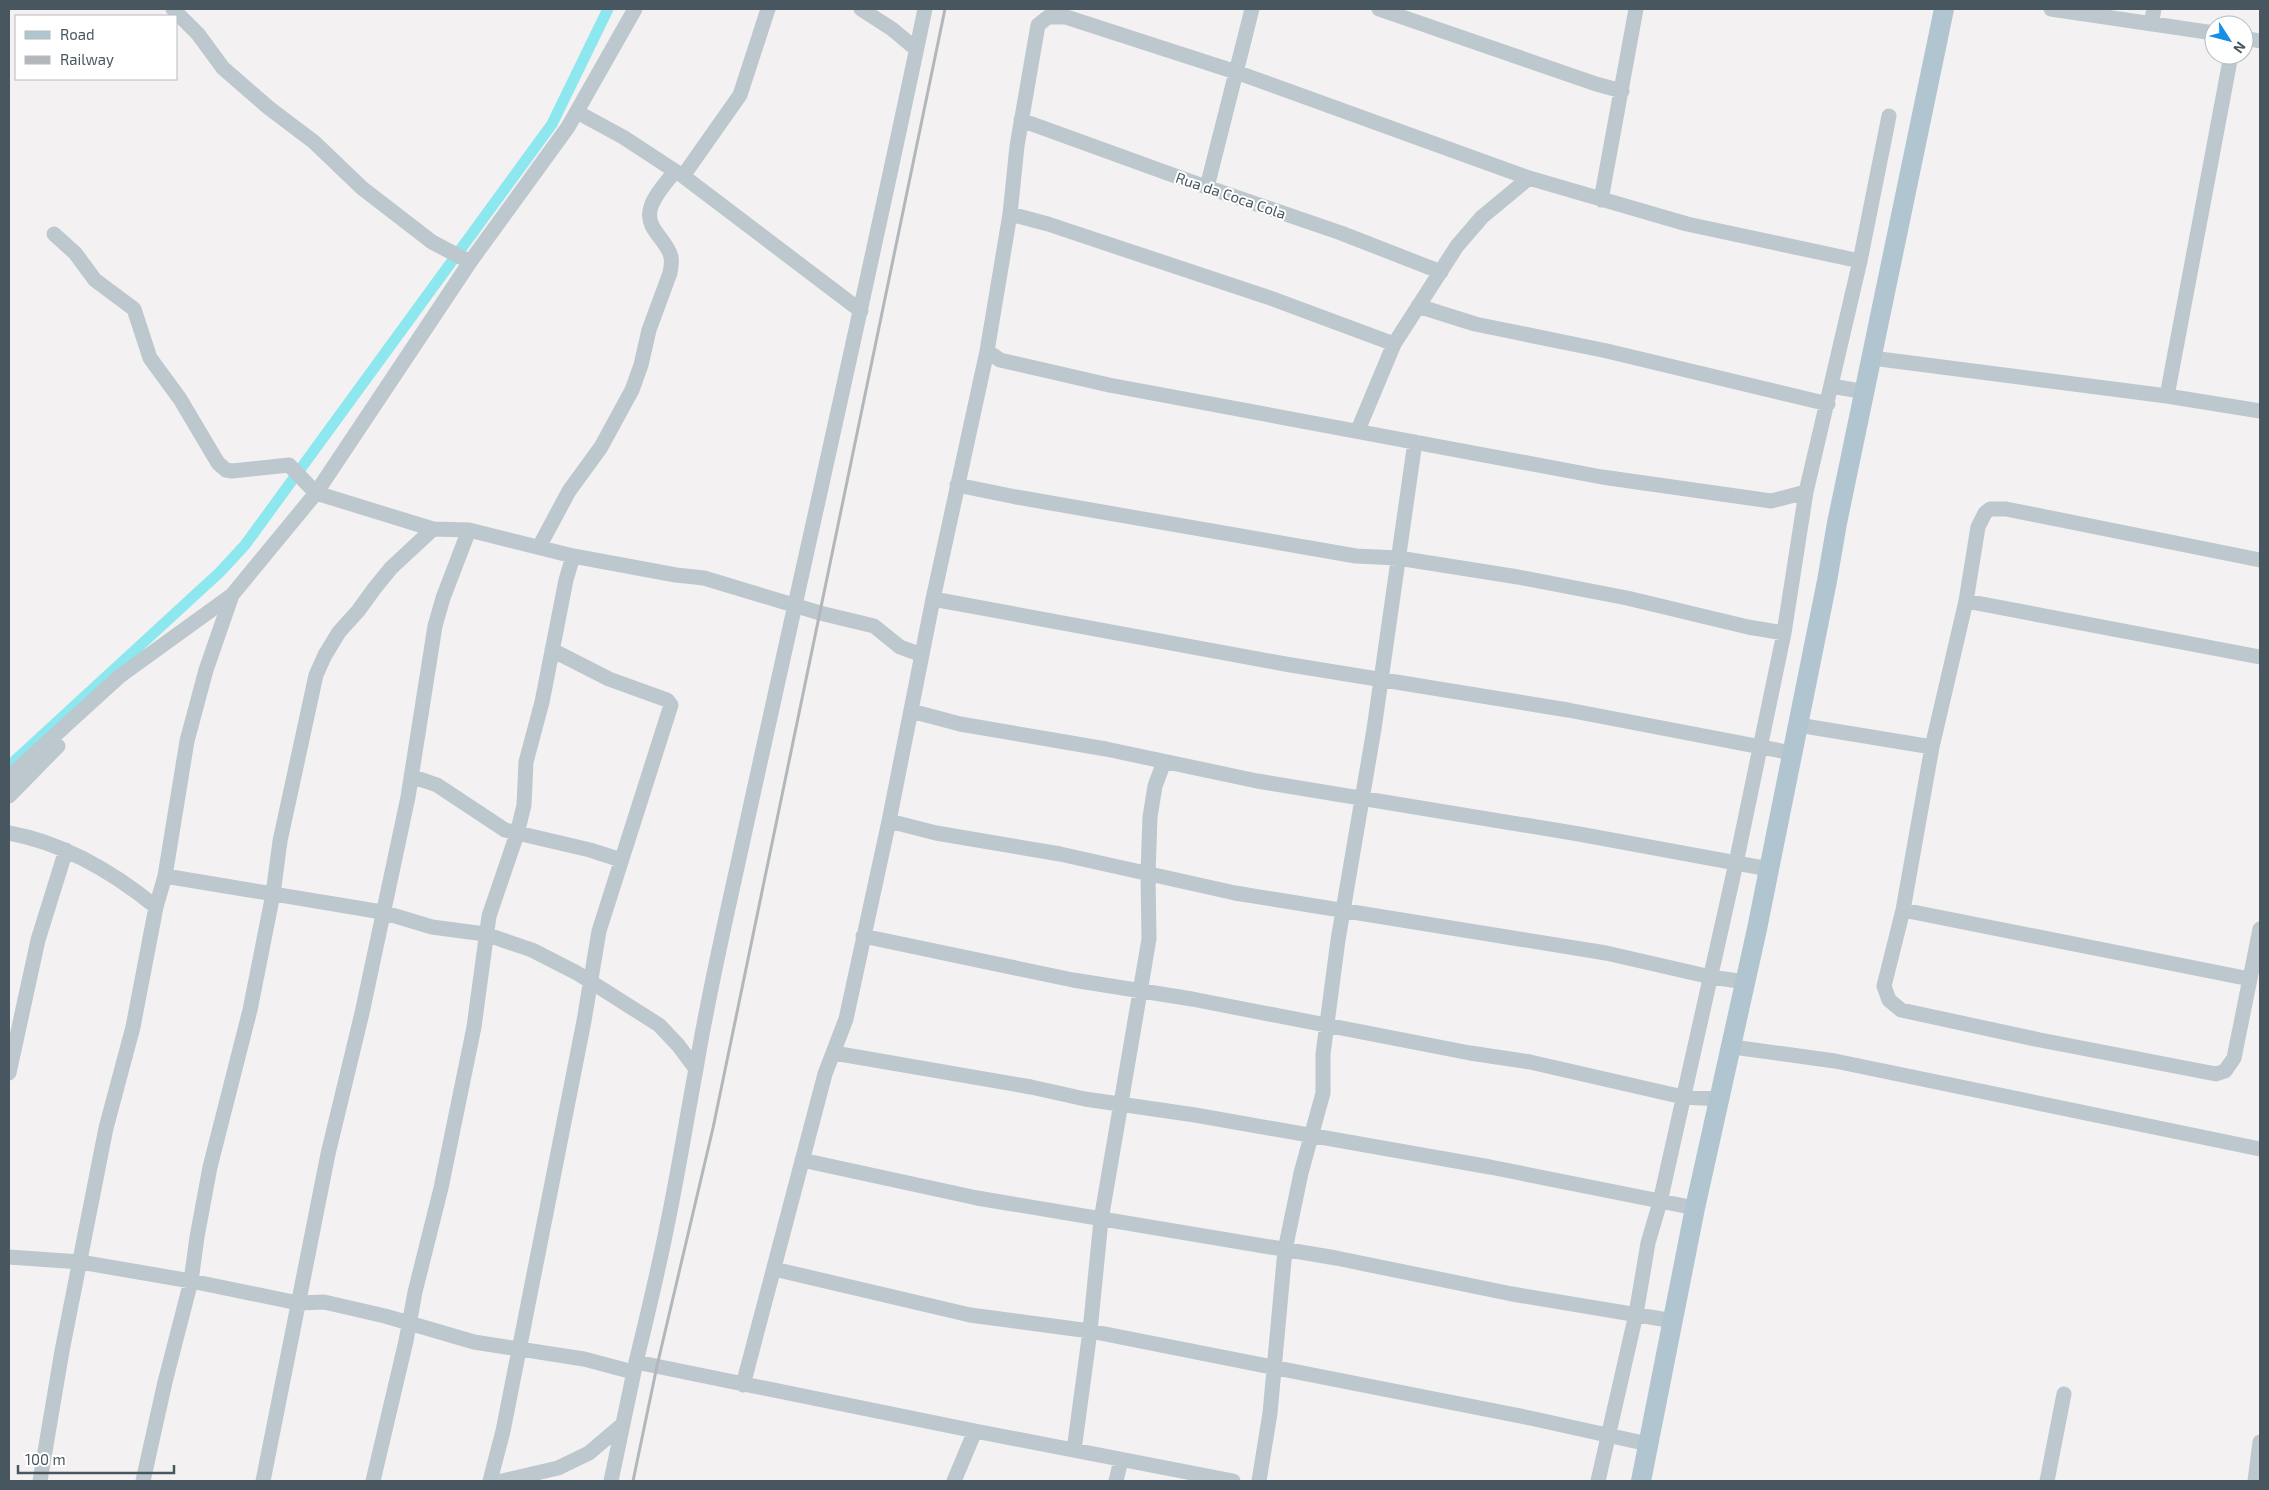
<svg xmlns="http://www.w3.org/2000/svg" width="2269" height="1490" viewBox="0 0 2269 1490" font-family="'Exo 2',sans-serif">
<rect width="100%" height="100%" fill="#f3f1f1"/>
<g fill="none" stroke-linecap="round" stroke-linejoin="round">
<!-- canal -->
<path stroke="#8ce7ef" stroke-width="11" d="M9 766 220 572 245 545 552 124 608 9"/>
<!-- minor -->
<path stroke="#bcc8ce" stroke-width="15" d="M173 9 198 34 223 68 269 108 314 142 362 188 432 242 470 262
M861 9 892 29 916 49
M1379 9 1596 84 1622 91
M2051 9 2214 33
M2151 24 2154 9
M2244 38 2260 41
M577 112 623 137 675 171
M1021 120 1192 182 1341 233 1441 272
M683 176 861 311
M1207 187 1252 9
M1601 200 1636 9
M1010 214 1048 224 1273 299 1394 344
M54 234 75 253 95 280 134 309 150 358 180 399 218 463 226 470 232 471 289 465 316 493 433 529 469 530 573 556 676 575 704 578 820 613 874 626 900 647 922 655
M1418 306 1475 324 1607 351 1828 404
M987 351 1000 360 1109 385 1602 477 1771 501 1806 492
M1872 358 2167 396 2260 411
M1831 386 1866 392
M2167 396 2231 55
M1358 430 1394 344 1457 246 1482 217 1529 178
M957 485 1016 497 1356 556 1398 558 1518 577 1627 598 1748 627 1784 633
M539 547 569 491 601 447 632 390 641 365 649 330 670 273C671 268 672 262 671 257 668 241 646 229 650 211 652 197 667 182 675 171L683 176 740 95 768 9
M2260 560 2006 509H1990L1985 513 1978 527 1966 601 1932 747 1903 910 1884 986 1889 1000 1901 1010 2040 1040 2216 1074 2225 1071 2234 1058 2260 929
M933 599 1285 664 1568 710 1792 753
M1966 601 2260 657
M911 711 960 724 1106 749 1257 781 1579 834 1769 869
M1798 725 1932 747
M411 776 437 785 505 830 590 850 621 860
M9 777 120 676 232 595 316 493 470 262 568 127 635 9
M9 796 58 746
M889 821 936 833 1060 854 1235 893 1606 953 1711 977 1746 982
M9 833C64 843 113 872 156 907
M165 876 382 912 432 927 485 934 532 950 577 973 659 1025 678 1045 696 1069
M1903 910 2250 979
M863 936 1073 980 1192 999 1470 1053 1530 1062 1683 1097 1720 1099
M1733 1047 1835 1061 2260 1149
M834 1053 1031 1087 1085 1099 1195 1115 1490 1167 1695 1208
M9 1073 38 940 66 850
M802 1160 977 1198 1336 1258 1512 1294 1674 1321
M9 1257 80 1262 191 1281 298 1303 324 1302 385 1316 474 1342 584 1359 633 1372
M774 1269 970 1315 1090 1331 1530 1418 1648 1444
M636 1362C647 1317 658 1272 667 1226 678 1174 686 1122 696 1069 709 989 728 910 745 831 805 557 868 283 925 9
M743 1385 825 1074 846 1019 889 821 933 599 987 351 1010 214 1017 146 1038 25 1048 17H1066L1236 72 1529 178 1687 224 1860 261
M1074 1450 1090 1331 1101 1220 1149 939 1148 874 1150 817 1155 786 1164 762
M40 1481 62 1351 106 1128 133 1027 156 907 165 876 187 741 206 670 232 595
M143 1481 165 1382 191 1281 197 1237 210 1167 250 1010 273 894 280 841 316 675 325 655 339 632 358 611 374 589 391 568 433 529
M263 1481 328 1154 362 1013 408 797 435 626 443 598 469 530
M373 1481 406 1341 415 1292 441 1188 474 1027 489 916 517 834 524 805 526 762 542 702 566 580 573 556
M490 1481 503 1431 584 1021 599 931 671 705 667 700 609 679 552 650
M502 1481 558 1468 589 1453 622 1425
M611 1481 636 1362 975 1431 1233 1481
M954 1481 975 1431
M1116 1481 1121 1460
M1259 1481 1270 1413 1285 1250 1301 1173 1323 1093V1054L1338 940 1374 729 1415 442
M1598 1481 1636 1314 1648 1243 1660 1202 1736 863 1784 633 1806 492 1860 261 1889 116
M2047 1481 2064 1394
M2255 1481 2260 1442"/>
<!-- major -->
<path stroke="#b0c5d0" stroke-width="20" d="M1641 1481 1695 1208 1757 929 1827 581 1837 523 1944 9"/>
<!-- rail -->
<path stroke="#b3b7bb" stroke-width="3" d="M633 1481 657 1366 713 1128 945 9"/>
</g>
<g text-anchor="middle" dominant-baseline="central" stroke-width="4" stroke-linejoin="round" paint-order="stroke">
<!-- street labels -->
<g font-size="15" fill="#48575f" stroke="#fff">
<text transform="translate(1231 195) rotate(19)">Rua da Coca Cola</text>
</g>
</g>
<!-- border -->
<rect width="2269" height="1490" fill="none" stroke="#48575f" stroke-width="20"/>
<!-- legend -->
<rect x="15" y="15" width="162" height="65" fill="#ffffff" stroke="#b6bcbf"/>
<rect x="25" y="31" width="25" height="8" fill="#b0c5d0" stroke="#b6bcbf"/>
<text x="60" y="40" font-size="15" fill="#48575f">Road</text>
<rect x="25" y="56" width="25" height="8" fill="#b3b7bb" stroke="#b6bcbf"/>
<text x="60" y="65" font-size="15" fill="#48575f">Railway</text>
<!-- north arrow -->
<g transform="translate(2229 40) rotate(126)"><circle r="24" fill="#ffffff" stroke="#b6bcbf"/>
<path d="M0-4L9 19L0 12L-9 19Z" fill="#158eea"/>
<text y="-8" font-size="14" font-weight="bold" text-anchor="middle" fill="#48575f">N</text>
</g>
<!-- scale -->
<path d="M18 1465v8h156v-8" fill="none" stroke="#48575f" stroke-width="2.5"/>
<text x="25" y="1465" font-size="15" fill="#48575f" stroke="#ffffff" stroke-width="4" paint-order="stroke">100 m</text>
</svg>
